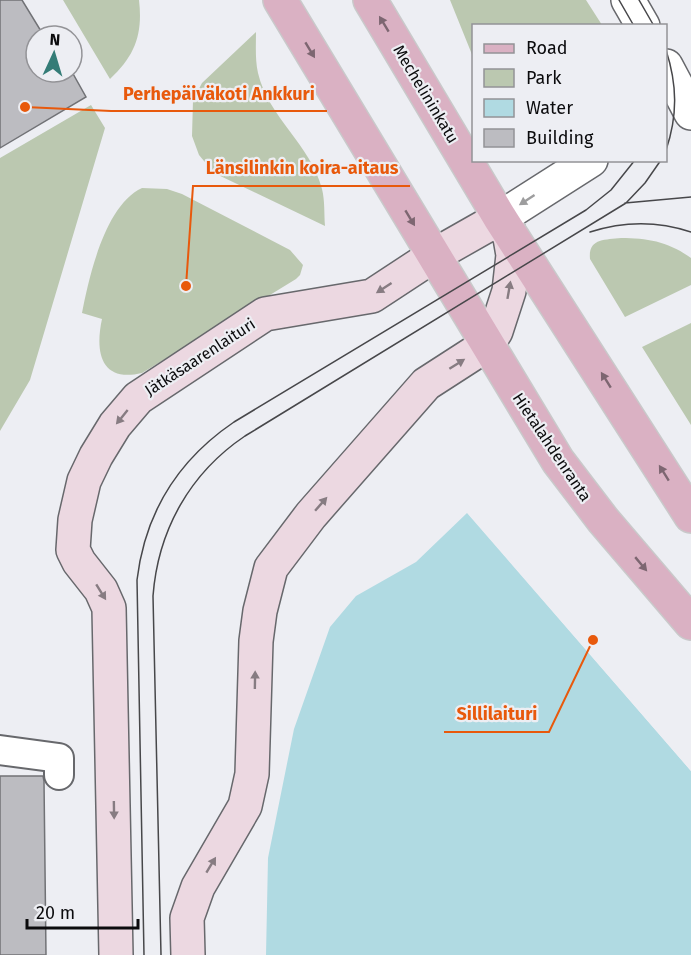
<svg xmlns="http://www.w3.org/2000/svg" width="691" height="955" viewBox="0 0 691 955" font-family="'Fira Sans',sans-serif">
<rect width="100%" height="100%" fill="#edeef3"/>
<!-- green -->
<path fill="#bbc8b0" d="M63 0H139C143 34 135 56 110 79Z
M450 0H586L602 25 474 26 473 57Z
M256 32C256 45 255 60 258 73 268 117 311 145 322 189 325 201 324 214 325 226L214 173 199 155 192 136 193 100 202 83Z
M91 105 105 128 30 380 0 431V158Z
M142 188 167 189 182 194 290 250 303 265 300 275 296 279 142 373C100 383 95 351 102 319L82 313C89 277 105 205 142 188Z
M621 238C648 238 669 242 691 258V285L625 317 590 259C588 238 605 240 621 238Z
M691 323V425L642 347Z"/>
<!-- water -->
<path fill="#b0dae2" d="M467 513 691 771V955H266L268 858 294 729 330 627 356 596 416 562Z"/>
<!-- pier -->
<path fill="#edeef3" d="M466 511H470L691 767V771Z"/>
<!-- building -->
<path fill="#bcbcc1" stroke="#717276" stroke-width="1.5" d="M0 0H22L44 36H36V72H72L86 97 0 148Z
M0 776H43L44 781 46 955H0Z"/>
<g fill="none" stroke-linecap="round" stroke-linejoin="round">
<defs>
<path id="pedestrian" d="M0 750 59 758V775"/>
<path id="minor" d="M628 0 643 26
M666 66 691 113
M500 218 591 160"/>
<path id="secondary" d="M116 955 109 608 101 590 79 562 73 550 75 520 84 481 96 456 115 425 138 398 265 314 372 296 433 256 500 218
M188 955 187 918 198 887 245 806 252 774 256 641 260 611 271 568 311 515 426 384 488 344 496 331 509 291 513 255 509 232"/>
<path id="primary" d="M280 0 558 461 603 520 691 623
M370 0 500 218 691 516"/>
</defs>
<!-- pedestrian casing -->
<use href="#pedestrian" stroke="#67686c" stroke-width="32"/>
<!-- minor casing -->
<use href="#minor" stroke="#67686c" stroke-width="36"/>
<!-- secondary casing -->
<use href="#secondary" stroke="#67686c" stroke-width="36"/>
<!-- primary casing -->
<use href="#primary" stroke="#c9c9ca" stroke-width="36"/>
<!-- pedestrian -->
<use href="#pedestrian" stroke="#fff" stroke-width="28"/>
<!-- minor -->
<use href="#minor" stroke="#fff" stroke-width="33"/>
<!-- secondary -->
<use href="#secondary" stroke="#ecd8e1" stroke-width="33"/>
<!-- primary -->
<use href="#primary" stroke="#dab1c3" stroke-width="33"/>
<!-- tram -->
<path stroke="#47474a" stroke-width="1.5" d="M619 0 634 26
M639 0 654 26
M666 50C677 84 678 115 666 150
M625 203 691 197
M590 232C624 221 658 221 691 232
M144 955 137 580C145 513 178 460 234 422L586 210 611 190 635 160
M161 955 153 596C158 530 190 473 245 436L626 203 645 183 661 160"/>
</g>
<!-- one-way arrows -->
<defs><path id="oneway-solid" d="M-6-.8H1V-3.2L6.5 0L1 3.2V.8H-6Z" transform="scale(1.5)"/></defs>
<g fill="#7d6671">
<use href="#oneway-solid" transform="translate(384 24) rotate(-121)"/>
<use href="#oneway-solid" transform="translate(310 50) rotate(59)"/>
<use href="#oneway-solid" transform="translate(410 218) rotate(59)"/>
<use href="#oneway-solid" transform="translate(606 380) rotate(-122)"/>
<use href="#oneway-solid" transform="translate(664 473) rotate(-122)"/>
<use href="#oneway-solid" transform="translate(641 564) rotate(50)"/>
</g>
<use fill="#9d9d9e" href="#oneway-solid" transform="translate(527 200) rotate(147)"/>
<g fill="#877c82">
<use href="#oneway-solid" transform="translate(384 288) rotate(147)"/>
<use href="#oneway-solid" transform="translate(509 290) rotate(-80)"/>
<use href="#oneway-solid" transform="translate(457 364) rotate(-32)"/>
<use href="#oneway-solid" transform="translate(122 417) rotate(129)"/>
<use href="#oneway-solid" transform="translate(321 504) rotate(-49)"/>
<use href="#oneway-solid" transform="translate(101 592) rotate(58)"/>
<use href="#oneway-solid" transform="translate(255 680) rotate(-89)"/>
<use href="#oneway-solid" transform="translate(114 810) rotate(89)"/>
<use href="#oneway-solid" transform="translate(211 865) rotate(-59)"/>
</g>
<g text-anchor="middle" dominant-baseline="central" stroke-width="4.5" stroke-linejoin="round" paint-order="stroke">
<!-- street labels -->
<g font-size="16" fill="#0b0b0d" stroke="#edeef3">
<text transform="translate(426 94) rotate(59)">Mechelininkatu</text>
<text transform="translate(200 357) rotate(-33)">Jätkäsaarenlaituri</text>
<text transform="translate(552 447) rotate(56)">Hietalahdenranta</text>
</g>
</g>
<!-- callouts -->
<path fill="none" stroke="#e8590c" stroke-width="2" d="M25 107L111 111H327M186 286L193 186H410M593 640L549 732H444"/>
<g fill="#e8590c" stroke="#edeef3" stroke-width="2">
<circle cx="25" cy="107" r="6"/>
<circle cx="186" cy="286" r="6"/>
<circle cx="593" cy="640" r="6"/>
</g>
<g font-size="18" text-anchor="middle" font-weight="bold" fill="#e8590c" stroke="#edeef3" stroke-width="4.5" stroke-linejoin="round" paint-order="stroke">
<text x="219" y="100">Perhepäiväkoti Ankkuri</text>
<text x="302" y="174">Länsilinkin koira-aitaus</text>
<text x="497" y="720">Sillilaituri</text>
</g>
<!-- legend -->
<rect x="472" y="24" width="195" height="138" fill="#edeef3" stroke="#939397" stroke-width="1.5"/>
<rect x="484" y="44" width="30" height="9" fill="#dab1c3" stroke="#939397" stroke-width="1.5"/>
<text x="526" y="54" font-size="18" fill="#0b0b0d">Road</text>
<rect x="484" y="69" width="30" height="18" fill="#bbc8b0" stroke="#939397" stroke-width="1.5"/>
<text x="526" y="84" font-size="18" fill="#0b0b0d">Park</text>
<rect x="484" y="99" width="30" height="18" fill="#b0dae2" stroke="#939397" stroke-width="1.5"/>
<text x="526" y="114" font-size="18" fill="#0b0b0d">Water</text>
<rect x="484" y="129" width="30" height="18" fill="#bcbcc1" stroke="#939397" stroke-width="1.5"/>
<text x="526" y="144" font-size="18" fill="#0b0b0d">Building</text>
<!-- north arrow -->
<g transform="translate(54 54) rotate(4)"><circle r="28" fill="#edeef3" stroke="#939397" stroke-width="1.5"/>
<path d="M0-4.5L10 22L0 15L-10 22Z" fill="#347c77"/>
<text y="-9" font-size="16" font-weight="bold" text-anchor="middle" fill="#0b0b0d">N</text>
</g>
<!-- scale -->
<path d="M27 919v9h111v-9" fill="none" stroke="#0b0b0d" stroke-width="3"/>
<text x="36" y="919" font-size="18" fill="#0b0b0d" stroke="#edeef3" stroke-width="4.5" paint-order="stroke">20 m</text>
</svg>
